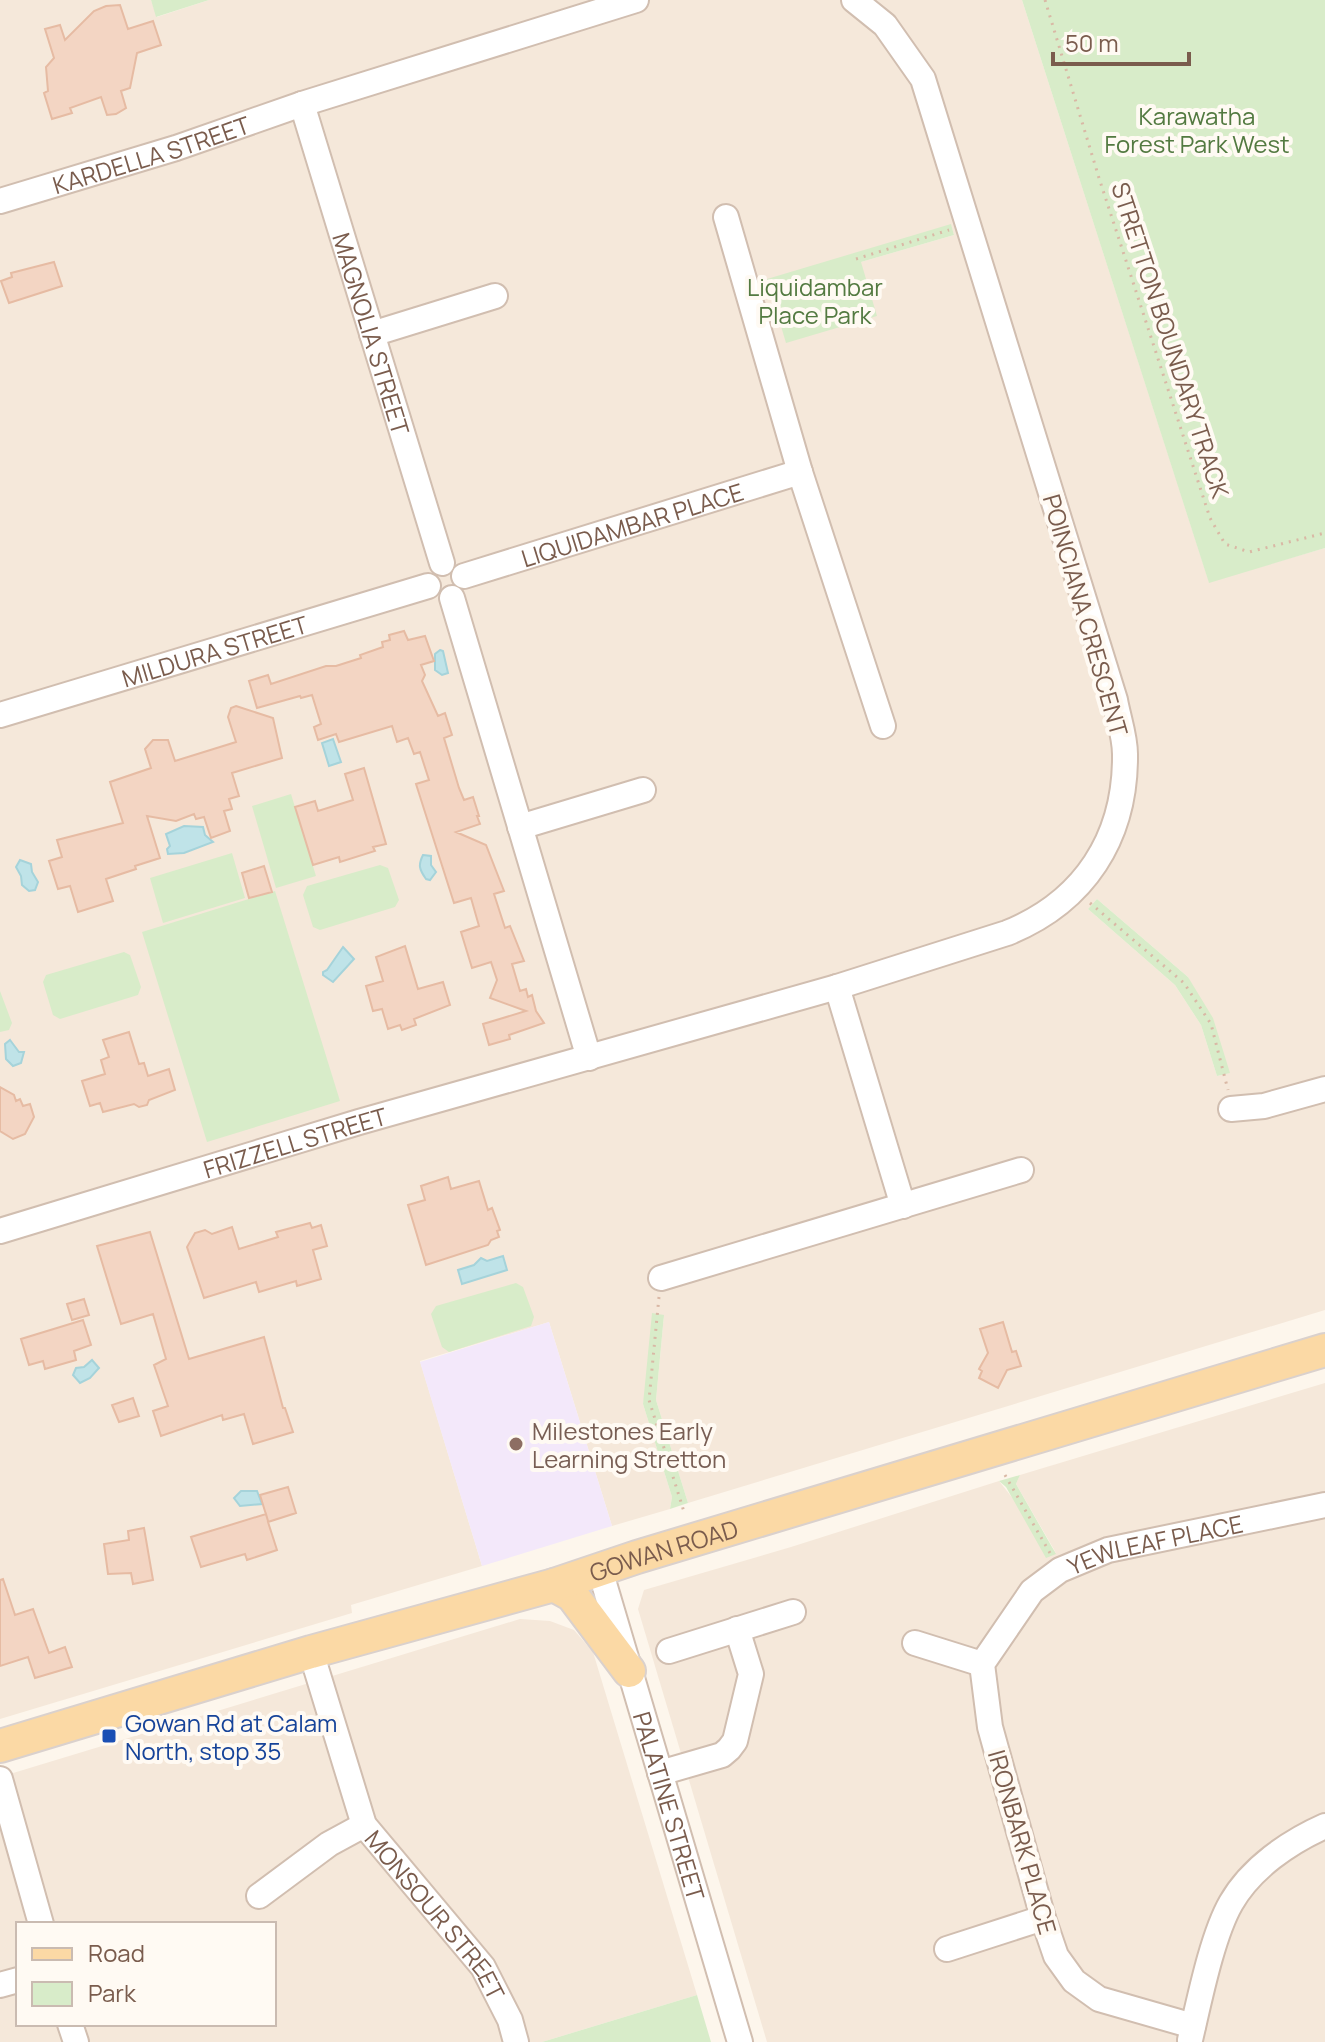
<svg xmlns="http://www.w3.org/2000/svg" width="1325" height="2042" viewBox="0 0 1325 2042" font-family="Manrope,sans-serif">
<rect width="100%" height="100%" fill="#fdf6ec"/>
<!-- residential -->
<path fill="#f5e8da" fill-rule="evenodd" d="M0 0H151L157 17 209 0H1022L1209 582 1325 548V1310L688 1503 656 1400 664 1315 643 1404 672 1497 670 1509 612 1526 549 1322 420 1361 482 1566 351 1605 352 1613 0 1719ZM951 225 954 235 861 262 767 280ZM1097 899 1188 977 1229 1073 1217 1076 1201 1025 1175 985 1088 909Z
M1325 1383V2042H767L638 1609 644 1590 791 1547 999 1481 1056 1553 1016 1484 1020 1475Z
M520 1619 550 1621 574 1630 593 1652 697 1995 542 2042H0V1777ZM18 1924H274V2024H18Z"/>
<!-- education -->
<path fill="#f3e8fa" d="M549 1322 612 1526 482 1566 420 1362Z"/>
<!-- green -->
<path fill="#d8ecc9" d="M151 0H209L156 17Z
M1022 0H1325V548L1209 583Z
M951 224 954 235 861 262 877 316 786 343 767 279Z
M291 794 316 876 276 888 252 806Z
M232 853 245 898 163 923 150 878Z
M380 865 388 868 399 900 395 907 320 930 313 927 303 895 307 886Z
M275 891 340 1101 207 1142 142 932Z
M1097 899 1188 977 1213 1018 1230 1073 1217 1076 1201 1025 1175 985 1088 909Z
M124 952 130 955 141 987 138 995 60 1019 53 1015 43 982 46 975Z
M0 991 12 1023 9 1030 0 1032Z
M516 1283 523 1287 534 1317 531 1326 449 1352 442 1347 431 1314 436 1306Z
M652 1313 664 1315 656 1400 688 1503 670 1509 672 1497 643 1404Z
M1020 1475 1016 1484 1056 1554 1046 1558 1006 1487 999 1481Z
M697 1995 711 2042H542Z"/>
<!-- water -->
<path fill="#bfe3e8" stroke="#a5d3da" stroke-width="2" d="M440 650 443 651 448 673 442 675 435 670V654Z
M333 739 341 762 329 766 322 743Z
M184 826 203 827 205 835 213 842 184 853 168 854 167 849 170 846 166 834Z
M423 855 431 856V865L436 872 430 880 426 879C419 869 418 865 423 855Z
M20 860 31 864 32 872 38 882 35 890 29 891 22 885 21 876 16 867Z
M343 947 354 959 333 982 323 975V972L327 970Z
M10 1040 19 1052H24L21 1063 13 1066 6 1059 5 1044Z
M503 1256 507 1270 462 1284 458 1270 474 1265 481 1258 487 1261Z
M92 1360 99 1368 90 1378 80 1383 73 1375 76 1368 84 1367Z
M241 1491H257L262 1504 240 1506 234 1498Z"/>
<!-- building -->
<path fill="#f3d5c3" stroke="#e6bba3" stroke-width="2" d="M120 5 128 29 153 21 161 45 137 53 130 88 121 91 126 108 116 114 107 115 101 97 70 108 72 113 52 119 44 93 48 91 46 67 54 58 45 29 60 25 65 40 94 11 106 6Z
M54 262 62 286 9 303 1 281 12 277 11 273Z
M404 631 408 640 425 636 434 661 421 665 425 675 422 681 438 716 445 713 452 735 444 738 459 788 464 800 473 797 479 816H477L480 824 456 832 486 845 504 891 494 894 505 928 510 926 524 961 512 964 520 991 526 989 528 997 532 995 536 1011 544 1023 509 1035 510 1039 489 1045 483 1024 526 1011 490 998 497 980 491 962 472 968 461 932 479 926 471 898 454 903 416 784 429 780 420 752 414 754 408 738 397 742 392 726 339 742 336 734 318 740 314 727 321 724 312 695 301 698 300 696 257 708 249 681 268 675 271 684 326 666H336L361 658 360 655 383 647 382 642 390 640 389 635Z
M236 706 273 718 282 758 232 773 239 796 229 799 232 809 224 811 230 831 211 838 204 817 196 819 194 814 176 821 147 816 160 858 135 866 136 869 106 879 113 901 78 912 70 886 58 889 49 861 62 857 57 840 123 823 110 782 151 768 145 749 153 740H168L175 761 236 742 228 717 231 708Z
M364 768 386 844 373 847 375 851 340 862 339 857 313 865 295 807 315 801 318 811 353 800 345 774Z
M264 866 272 892 249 898 242 873Z
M405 946 418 989 443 982 450 1005 414 1019 416 1025 402 1030 400 1025 388 1029 382 1009 373 1011 366 986 383 981 376 957Z
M129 1032 139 1064 144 1063 148 1076 169 1069 175 1090 149 1100 147 1105 139 1107 134 1104 103 1112 100 1103 90 1106 82 1081 105 1074 101 1060 109 1057 103 1040Z
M0 1087 14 1095 16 1101 20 1099 23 1106 30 1104 34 1117 25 1134 13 1139 0 1131Z
M448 1177 451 1189 479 1181 488 1210 492 1208 500 1230 497 1231 499 1237 491 1240 488 1245 426 1265 408 1205 425 1200 421 1186Z
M310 1223 312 1228 321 1225 327 1246 313 1250 321 1279 297 1286 296 1281 259 1292 256 1282 204 1298 187 1247 195 1233 205 1230 212 1234 232 1227 239 1249 278 1237 276 1232Z
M150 1232 189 1359 264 1337 283 1408H285L293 1432 253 1444 244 1414 223 1420 222 1415 161 1436 153 1411 168 1406 154 1365 166 1359 153 1314 121 1324 97 1246Z
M84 1299 89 1315 72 1320 67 1304Z
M83 1320 91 1345 74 1351 76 1360 45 1369 43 1361 29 1365 21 1339Z
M1003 1322 1012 1352 1016 1351 1021 1366 1007 1370 998 1388 979 1378 982 1371 979 1369 988 1353 980 1329Z
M133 1398 139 1416 119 1422 112 1405Z
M288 1487 296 1513 268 1522 277 1550 247 1560 245 1554 201 1567 191 1537 266 1514 268 1521 260 1495Z
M144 1528 153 1580 133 1584 131 1573 108 1574 104 1544 129 1540 128 1531Z
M3 1579 15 1615 33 1609 49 1653 65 1647 72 1667 35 1678 28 1657 0 1666V1580Z"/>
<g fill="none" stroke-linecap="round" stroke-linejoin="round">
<defs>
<g id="minor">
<path id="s1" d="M302 104 442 563"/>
<path id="s2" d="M0 201 176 148 302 104 636 0"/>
<path d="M726 217 800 472 883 726"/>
<path d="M372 334 495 296"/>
<path id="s3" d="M464 576 800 472"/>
<path d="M452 598 589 1058"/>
<path id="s4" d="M0 715 428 586"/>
<path d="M520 827 643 790"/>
<path d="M837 987 903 1206"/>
<path d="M1231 1109 1264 1106 1325 1089"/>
<path id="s5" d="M0 1231 359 1122 837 987 1007 933C1084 902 1126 838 1125 754 1125 736 1118 717 1115 700L923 79 885 25 854 0"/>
<path d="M661 1278 1021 1170"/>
<path id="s6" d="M600 1570 740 2042"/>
<path d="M915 1643 982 1664"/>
<path d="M669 1651 793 1612"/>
<path id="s7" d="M311 1652 364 1825 483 1967 510 2020 516 2042"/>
<path d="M660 1773 722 1755 729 1749 735 1741 751 1674 737 1629"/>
<path d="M0 1779 41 1924"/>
<path d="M259 1896 329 1844 364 1825"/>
<path d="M947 1949 1043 1918"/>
<path d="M0 1985 18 1980"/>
<path d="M70 2024 76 2042"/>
<path id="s8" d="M1193 2026 1099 1999 1074 1981 1056 1956 1043 1918 990 1727 982 1664 1032 1591 1060 1570 1108 1550 1325 1505"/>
<path d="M1190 2040C1199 2002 1212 1936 1231 1903 1251 1868 1289 1842 1325 1826"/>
</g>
<g id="major">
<path d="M554 1585 572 1595 629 1671"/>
<path id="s9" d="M0 1746 311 1652 554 1585 637 1557 1325 1350"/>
</g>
</defs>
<!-- minor casing -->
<use href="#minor" stroke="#d1beb0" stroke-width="28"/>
<!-- major casing -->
<use href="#major" stroke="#dad1cd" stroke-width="36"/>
<!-- path -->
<path stroke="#d9b8a5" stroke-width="3" stroke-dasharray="2 6" stroke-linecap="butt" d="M1045 0 1099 178 1210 518 1225 544 1249 552 1325 533
M856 259 949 230
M1090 903 1184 983 1211 1024 1228 1090
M659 1297 649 1400 685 1515
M1005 1475 1050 1553"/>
<!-- minor -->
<use href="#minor" stroke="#fff" stroke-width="24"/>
<!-- major -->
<use href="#major" stroke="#fbd9a5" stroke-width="32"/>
</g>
<!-- markers -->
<circle fill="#8d6e63" stroke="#fffaf3" stroke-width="3" cx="516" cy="1444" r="8"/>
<rect fill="#1a4fb4" stroke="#fffaf3" stroke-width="3" x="101" y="1728" width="16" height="16" rx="4"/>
<g text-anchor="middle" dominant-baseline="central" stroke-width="8" stroke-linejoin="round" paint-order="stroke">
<!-- park labels -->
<g font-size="24" fill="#537a41" stroke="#fffaf3">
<text x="1197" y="115">Karawatha<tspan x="1197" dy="28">Forest Park West</tspan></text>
<text x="815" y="286">Liquidambar<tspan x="815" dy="28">Place Park</tspan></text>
</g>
<!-- street labels -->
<g font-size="24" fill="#7a5c4d" stroke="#fffaf3">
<text stroke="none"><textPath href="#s2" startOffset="158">KARDELLA STREET</textPath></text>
<text stroke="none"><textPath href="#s1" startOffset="240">MAGNOLIA STREET</textPath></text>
<text transform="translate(1171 340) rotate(72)">STRETTON BOUNDARY TRACK</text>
<text stroke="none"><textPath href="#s3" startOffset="176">LIQUIDAMBAR PLACE</textPath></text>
<text transform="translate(1086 615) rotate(74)">POINCIANA CRESCENT</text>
<text stroke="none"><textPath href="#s4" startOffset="224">MILDURA STREET</textPath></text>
<text stroke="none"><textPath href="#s5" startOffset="308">FRIZZELL STREET</textPath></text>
<text stroke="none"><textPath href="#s8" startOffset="684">YEWLEAF PLACE</textPath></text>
<text stroke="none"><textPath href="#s9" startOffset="692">GOWAN ROAD</textPath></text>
<text stroke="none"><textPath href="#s6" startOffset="246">PALATINE STREET</textPath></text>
<text transform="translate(1023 1842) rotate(74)">IRONBARK PLACE</text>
<text stroke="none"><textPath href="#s7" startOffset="296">MONSOUR STREET</textPath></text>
</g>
<!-- education labels -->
<g font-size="24" fill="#785e54" stroke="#fffaf3" text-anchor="start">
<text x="532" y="1430">Milestones Early<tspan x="532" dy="28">Learning Stretton</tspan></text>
</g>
<!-- transit labels -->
<g font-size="24" fill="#164399" stroke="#fffaf3" text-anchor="start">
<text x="125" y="1722">Gowan Rd at Calam<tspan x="125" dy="28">North, stop 35</tspan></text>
</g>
</g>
<!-- legend -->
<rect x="16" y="1922" width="260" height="104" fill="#fffaf3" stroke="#cabbb1" stroke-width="2"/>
<rect x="32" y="1948" width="40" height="12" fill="#fbd9a5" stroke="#cabbb1" stroke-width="2"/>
<text x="88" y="1962" font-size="24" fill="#7a5c4d">Road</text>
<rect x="32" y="1982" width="40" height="24" fill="#d8ecc9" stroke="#cabbb1" stroke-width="2"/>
<text x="88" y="2002" font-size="24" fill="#7a5c4d">Park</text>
<!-- scale -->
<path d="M1053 52v12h136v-12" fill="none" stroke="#7a5c4d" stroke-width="4"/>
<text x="1065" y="52" font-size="24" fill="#7a5c4d" stroke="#fffaf3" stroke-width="6" paint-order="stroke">50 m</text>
</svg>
